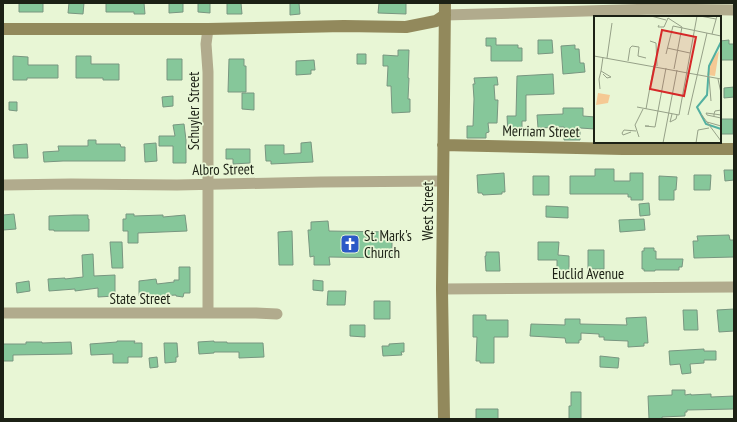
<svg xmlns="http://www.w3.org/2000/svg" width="737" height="422" viewBox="0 0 737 422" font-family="'PT Sans Narrow',sans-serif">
<rect width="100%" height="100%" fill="#e8f6d5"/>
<!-- building -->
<path fill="#86c79a" stroke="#789680" d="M19 3H43V12H19Z
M69 3H84L83 14 68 13Z
M106 3H144L145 14H134V12H106Z
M169 3H183V12L169 13Z
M198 3H210V13L198 12Z
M227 3H241L242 14H227Z
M290 3H299L300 14 290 15Z
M379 3H406V14L378 13Z
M486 38H496V45H518V48H522V61H491V46H486Z
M538 40H552L553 53 538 54Z
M729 40V44H734V60H721L720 41Z
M575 45V49H579L580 63H584L585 72 563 74 561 46Z
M398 50H409L408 78H409L408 99H410V112L392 113 391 86H387L388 66H383V55L398 56Z
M357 54H366V64H357Z
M13 56 28 57V65H58V78H27V80H13Z
M76 56H91V64H119V80H103V78H76Z
M167 59H182V80H167Z
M229 59H244V66H246V92H228Z
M314 60 315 70H311V74L296 75V61Z
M553 74 554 94 526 95V121H522V133L508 134 507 116H516L517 76Z
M497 77 498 85H494L495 100H498L497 123H488L489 132 486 133V138H467V126H473L474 99 473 84H475L474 78Z
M734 87V97L724 98V88Z
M242 93H254V110L242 109Z
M173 96V106L163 107 162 97Z
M9 102H17V111L9 110Z
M563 108H583V116L595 117V129L580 128V140H564V127L538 128 537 115 563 114Z
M720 119H733V134H720Z
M184 124 186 140V163H173V146H159V136H175L173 125Z
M88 140H96V144H120L121 147H125V161H63L44 162 43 152 59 151 58 146H88Z
M311 142 313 162 271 164V161H266L265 145H284V154L301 153V143Z
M156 143 157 161 145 162 144 144Z
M27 144 28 158H14L13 145Z
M226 149H250V163L233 164V159H226Z
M595 169H614V181H630V173H643V200H631V197H628V194H570V176H595Z
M724 170H734V180L725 181Z
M504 173 505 192H502V194L483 195 482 193H478L477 175Z
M694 175H711L710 190H694Z
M533 176H549V195H533Z
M659 176 677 177 676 190H674V200H659Z
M649 203 650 215 640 216 639 204Z
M546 206 568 207V218L546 217Z
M14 214 16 229 3 230V215Z
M126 214H134V216L163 215V217L185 215 187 231 138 233V243H128V231H123V219H126Z
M74 215H88V219H89V231H54V230H49V216Z
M644 219 645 230 620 232 619 220Z
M328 221 329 231 392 232V258L329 257 330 265H314V256L310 257 308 230H311V222Z
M292 231 293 265H279L278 232Z
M729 235 730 240H734V257L694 258 693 241H698L697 236Z
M110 242H122L123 268H112Z
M538 242H559L558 255 569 256V273H557V260H538Z
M644 248H654V251H656V259H683L682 267H679V270H655V271H644V269H642V251H644Z
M588 250H604V269H588Z
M486 252H499L500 271H486L485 256H486Z
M93 254 94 276 115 275V296L98 297V288L75 291V289L49 291 48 279 65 278V279L83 277 82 255Z
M179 267H190V293H184L183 297 176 296V295L145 297V295L139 296V281L156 279 157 284 174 282V280H179Z
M313 280 323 281V291L313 290Z
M29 281 30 291 17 293 16 283Z
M328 291H346L345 305H327Z
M374 301H390V319H374Z
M734 309V331L719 332 717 310Z
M683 310H697L698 330H684Z
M473 315H486V320H508V337H494V363H480V361H476L477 337H473Z
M646 317 648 343H644V346L628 347V341L604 340V337H599V334L581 333V340H579V343H566L565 338 530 336 531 324 565 325V319H580V324L627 325 626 318Z
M350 325H365V337L350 336Z
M117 341H135L134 343H142V357H128V363H113V354L91 355 90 344 117 342Z
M214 341V342H227V343H263L264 357 239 358V352H214V353L199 354 198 342Z
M26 342H42V343L71 342 72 354 13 355V361H3V344H26Z
M164 343H177L178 357H176V362L165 363Z
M404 343V352H401L402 355 383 356 382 346H389V344Z
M704 349V351H716V360H704V363L690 364 691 373 682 374 680 364 670 365 669 351Z
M600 356 619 358 618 368 600 367Z
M157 357 158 367 150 368 149 358Z
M672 390H685V395L691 394V395L711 394V397L734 396V409L687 410V412H685V416L662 417V419H649L648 396 672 395Z
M571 392H581V419H569V406H571Z
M476 409H498V419H476Z"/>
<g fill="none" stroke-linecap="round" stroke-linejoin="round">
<!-- street -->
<path stroke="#b1ab8d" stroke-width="11" d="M445 15 655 9 734 10
M208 29 206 44 208 72V313
M3 185 71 184 177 185 321 182 443 181
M442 289 734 287
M3 313H256L277 314"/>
<!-- secondary -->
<path stroke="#92895c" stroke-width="12" d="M3 29H208L344 26 406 27 436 21 445 15
M443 145 623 149H734
M444 419 442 289 445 3"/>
</g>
<!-- icons -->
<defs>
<symbol id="church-square" viewBox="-11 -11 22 22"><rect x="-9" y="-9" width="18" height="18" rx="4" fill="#2b59c7" stroke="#e8f6d5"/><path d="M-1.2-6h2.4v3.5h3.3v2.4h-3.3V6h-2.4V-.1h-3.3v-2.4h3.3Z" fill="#fff"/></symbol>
</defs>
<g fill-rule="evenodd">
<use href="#church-square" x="339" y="233" width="22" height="22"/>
</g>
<g text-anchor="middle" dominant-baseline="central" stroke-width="3.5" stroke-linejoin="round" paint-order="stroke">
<!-- street labels -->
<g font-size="15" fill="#1c2115" stroke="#e8f6d5">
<text transform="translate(193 111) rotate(-90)">Schuyler Street</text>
<text transform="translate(541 131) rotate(1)">Merriam Street</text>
<text transform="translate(223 169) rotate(-1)">Albro Street</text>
<text transform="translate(427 211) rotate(-90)">West Street</text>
<text x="588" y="273">Euclid Avenue</text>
<text x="140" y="298">State Street</text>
</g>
<!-- poi labels -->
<g font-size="15" fill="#1c2115" stroke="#e8f6d5" text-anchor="start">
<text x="364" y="235">St. Mark's<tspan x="364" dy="17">Church</tspan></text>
</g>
</g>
<!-- overview -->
<g transform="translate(594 16)">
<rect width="127" height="127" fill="#e8f6d5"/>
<path d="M125 35 121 60 113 59 117 44ZM4 77 16 79 14 87 2 89Z" fill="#f5c994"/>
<path fill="none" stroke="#52b0a1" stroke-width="2" d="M127 26 115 50 113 79 103 91 112 108 127 113"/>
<path fill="none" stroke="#96a188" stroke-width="1" d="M57 0 72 4M106 0 122 3M65 9 64 11H70L74 2 88 11 80 53M118 18 123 0M56 25 62 27 63 50M73 32 96 37M72 38 79 10 127 20M0 40 127 63M9 41 7 55 17 61 13 62 9 58M13 42 18 7M34 45 36 32 38 30 45 31 44 40 52 42M115 61 117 85M124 63 127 77M6 73 5 63 7 55M43 91 85 99 103 0M52 93 60 49M127 94 121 95 120 98 127 99M78 98 76 106 82 103 83 99M107 98 127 125M94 99 113 17M120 100V98L112 97 113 99 127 102M113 106 127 110M55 110H51L61 111 72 52M37 116 29 119 28 117 30 114 42 115M45 121 41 109 49 93M69 127 83 54M102 127 104 114 115 112"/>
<path fill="#d62828" fill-opacity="0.15" stroke="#d62828" stroke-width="2" d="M68 14 102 21 90 80 56 73Z"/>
<rect width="127" height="127" fill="none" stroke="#1c2115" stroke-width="2"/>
</g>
<!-- border -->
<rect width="737" height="422" fill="none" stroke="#1c2115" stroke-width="8"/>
</svg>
